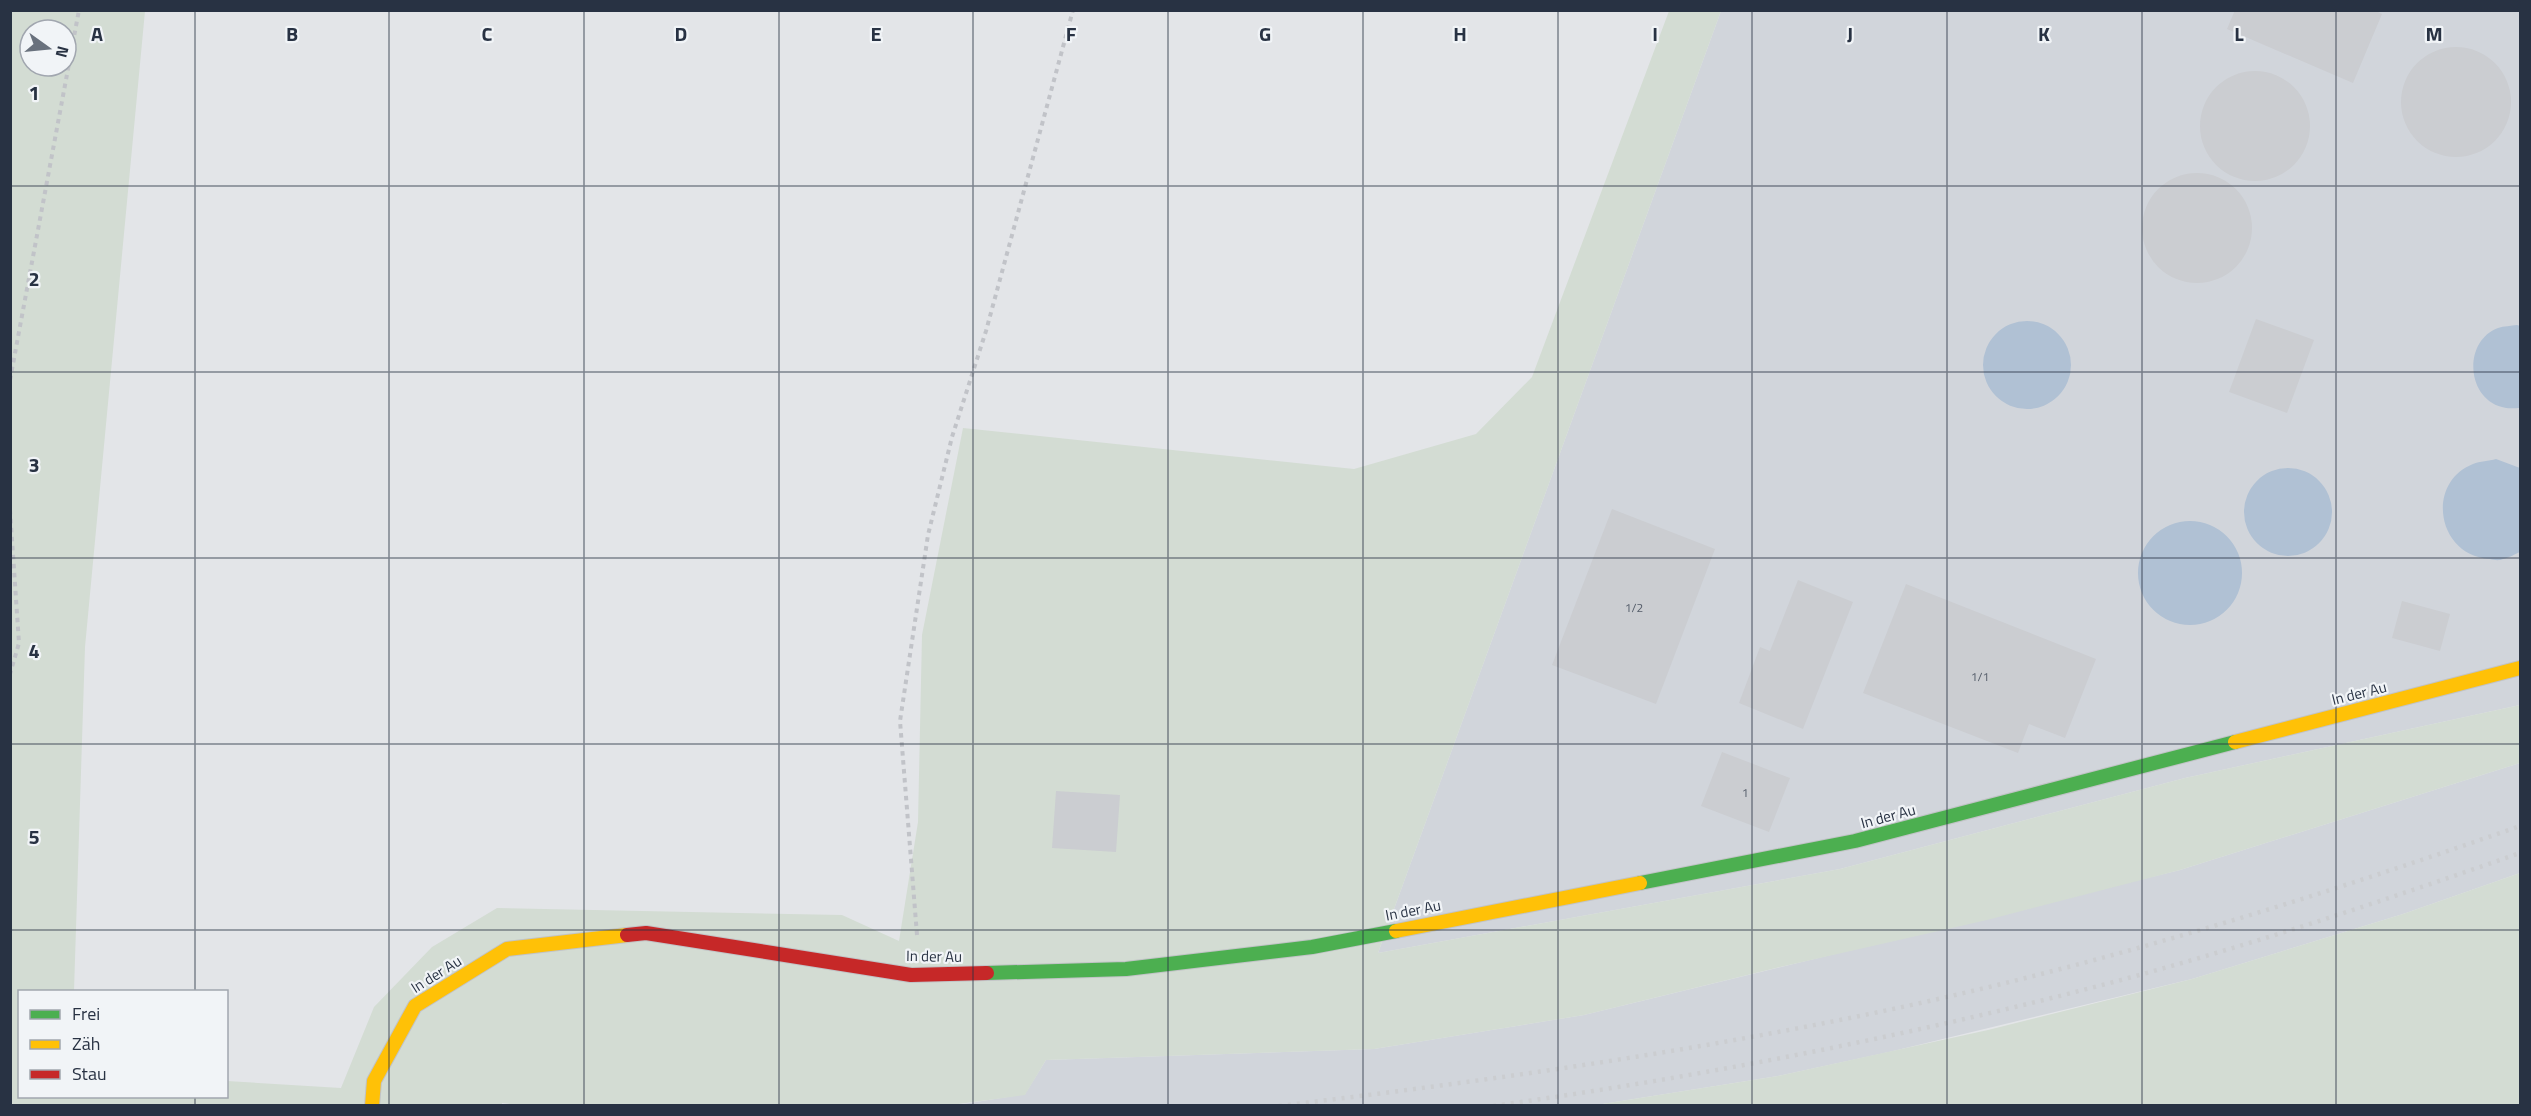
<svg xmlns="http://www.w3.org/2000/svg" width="2531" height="1116" viewBox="0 0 2531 1116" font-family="'Titillium Web',sans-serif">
<rect width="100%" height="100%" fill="#e3e5e8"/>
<!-- built -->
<path fill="#d1d5db" d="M1721 11H2520V705L2185 778 1840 869 1378 953Z
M2520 763V873L2403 914 2192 979 1889 1052 1778 1076 1596 1105 951 1106 1025 1094 1046 1060 1374 1049 1584 1015 2180 870Z"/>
<!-- green -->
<path fill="#d3dcd3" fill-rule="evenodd" d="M10 11H145L85 647 74 991 20 992V1096H226L227 1081 341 1088 374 1007 432 947 497 908 842 915 899 941 918 822 922 635 963 428 1354 469 1476 434 1532 377 1669 11H1721L1378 953 1840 869 2185 778 2520 705V763L2180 870 1987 920 1776 968 1584 1015 1374 1049 1046 1060 1025 1095 951 1105 525 1106 502 1103V1106L11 1105ZM30 30H66V66H30Z
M2520 873V1105H1596L1778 1076 1988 1030 2192 979 2403 914Z"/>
<!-- water -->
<path fill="#b0c1d4" d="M1983 365a44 44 0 1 1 88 0a44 44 0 1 1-88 0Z
M2517 325 2520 326V408C2515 408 2507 409 2502 407 2466 398 2463 341 2498 328 2504 326 2511 326 2517 325Z
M2496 459 2520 468V552C2515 554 2509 558 2503 559 2499 561 2494 560 2490 559 2437 556 2425 483 2473 464 2480 461 2489 461 2496 459Z
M2244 512a44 44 0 1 1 88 0a44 44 0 1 1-88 0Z
M2138 573a52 52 0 1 1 104 0a52 52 0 1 1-104 0Z"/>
<!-- building -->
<path fill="#cbcdd1" d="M2235 10H2374L2382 14 2353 83 2227 29Z
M2401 102a55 55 0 1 1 110 0a55 55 0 1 1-110 0Z
M2200 126a55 55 0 1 1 110 0a55 55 0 1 1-110 0Z
M2142 228a55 55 0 1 1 110 0a55 55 0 1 1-110 0Z
M2256 319 2314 340 2287 413 2229 392Z
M1612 509 1715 549 1656 704 1552 665Z
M1798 580 1853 602 1803 729 1739 703 1760 647 1770 651Z
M1906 584 2096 659 2065 738 2029 724 2018 753 1863 693Z
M2402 601 2450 614 2440 651 2392 638Z
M1722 752 1790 778 1769 832 1701 806Z
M1056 791 1120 795 1116 852 1052 848Z"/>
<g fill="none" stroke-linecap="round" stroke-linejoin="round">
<defs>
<path id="fast" d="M1640 883 1855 841 2235 742
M987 973 1126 969 1312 947 1396 931"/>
<path id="slow" d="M2235 742 2520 668
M1396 931 1640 883
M372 1106 374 1081 415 1006 507 949 627 935"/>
<path id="jam" d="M627 935 646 933 911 975 987 973"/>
</defs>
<!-- fast casing -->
<use href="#fast" stroke="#c1c3c6" stroke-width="16"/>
<!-- slow casing -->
<use href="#slow" stroke="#c1c3c6" stroke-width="16"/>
<!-- jam casing -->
<use href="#jam" stroke="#c1c3c6" stroke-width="16"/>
<!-- path -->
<path stroke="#c1c3c8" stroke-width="4" stroke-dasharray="4.5 4.5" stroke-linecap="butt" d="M10 380 79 10
M10 510 19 643 10 674
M917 935 900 721 928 535 952 437 986 331 1073 10"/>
<!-- fast -->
<use href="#fast" stroke="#4caf50" stroke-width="14"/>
<!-- slow -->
<use href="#slow" stroke="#ffc107" stroke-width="14"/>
<!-- jam -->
<use href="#jam" stroke="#c62828" stroke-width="14"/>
<!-- rail -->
<path stroke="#cbcdd0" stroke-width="4.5" stroke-dasharray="3 6" stroke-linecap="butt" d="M1279 1106C1479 1082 1678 1054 1874 1013 2094 967 2309 900 2520 826
M1493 1106C1692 1078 1889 1040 2083 990 2231 952 2377 903 2520 853"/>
</g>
<!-- grid -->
<path fill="none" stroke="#283243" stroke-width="1.5" stroke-opacity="0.55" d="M195 10V992M389 10V1106M584 10V1106M779 10V1106M973 10V1106M1168 10V1106M1363 10V1106M1558 10V1106M1752 10V1106M1947 10V1106M2142 10V1106M2336 10V1106M10 186H2520M10 372H2520M10 558H2520M10 744H2520M10 930H2520M195 1096V1106"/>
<g text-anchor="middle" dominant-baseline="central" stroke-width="4.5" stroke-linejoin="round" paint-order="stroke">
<!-- number labels -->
<g font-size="12" fill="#525a67">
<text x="1634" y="607">1/2</text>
<text x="1980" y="676">1/1</text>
<text x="1745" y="792">1</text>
</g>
<!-- street labels -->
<g font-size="15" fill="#283243" stroke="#f1f4f7">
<text transform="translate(2359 693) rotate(-14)">In der Au</text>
<text transform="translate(1888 816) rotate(-15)">In der Au</text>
<text transform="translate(1413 910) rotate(-11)">In der Au</text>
<text transform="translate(934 956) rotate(1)">In der Au</text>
<text transform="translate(436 974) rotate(-32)">In der Au</text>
</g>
</g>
<g font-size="20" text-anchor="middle" font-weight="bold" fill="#283243" stroke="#f1f4f7" stroke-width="4.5" stroke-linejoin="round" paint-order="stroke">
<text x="97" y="41">A</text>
<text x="292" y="41">B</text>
<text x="487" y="41">C</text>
<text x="681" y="41">D</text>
<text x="876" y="41">E</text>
<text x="1071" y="41">F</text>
<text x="1265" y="41">G</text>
<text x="1460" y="41">H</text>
<text x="1655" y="41">I</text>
<text x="1850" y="41">J</text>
<text x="2044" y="41">K</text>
<text x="2239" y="41">L</text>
<text x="2434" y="41">M</text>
<text x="34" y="100">1</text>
<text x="34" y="286">2</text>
<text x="34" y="472">3</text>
<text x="34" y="658">4</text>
<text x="34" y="844">5</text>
</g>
<!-- border -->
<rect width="2531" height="1116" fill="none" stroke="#283243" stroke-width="24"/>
<!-- legend -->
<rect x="18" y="990" width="210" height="108" fill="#f1f4f7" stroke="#a1a6af" stroke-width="1.5"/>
<rect x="30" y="1010" width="30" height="9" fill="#4caf50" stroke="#a1a6af" stroke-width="1.5"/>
<text x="72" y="1020" font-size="18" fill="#283243">Frei</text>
<rect x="30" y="1040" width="30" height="9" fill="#ffc107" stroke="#a1a6af" stroke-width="1.5"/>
<text x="72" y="1050" font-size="18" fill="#283243">Zäh</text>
<rect x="30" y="1070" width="30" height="9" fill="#c62828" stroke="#a1a6af" stroke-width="1.5"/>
<text x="72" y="1080" font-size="18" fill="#283243">Stau</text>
<!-- north arrow -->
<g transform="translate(48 48) rotate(105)"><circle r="28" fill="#f1f4f7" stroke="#a1a6af" stroke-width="1.5"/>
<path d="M0-4.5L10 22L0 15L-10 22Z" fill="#69717d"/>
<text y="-9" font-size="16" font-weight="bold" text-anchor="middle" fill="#283243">N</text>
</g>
</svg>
